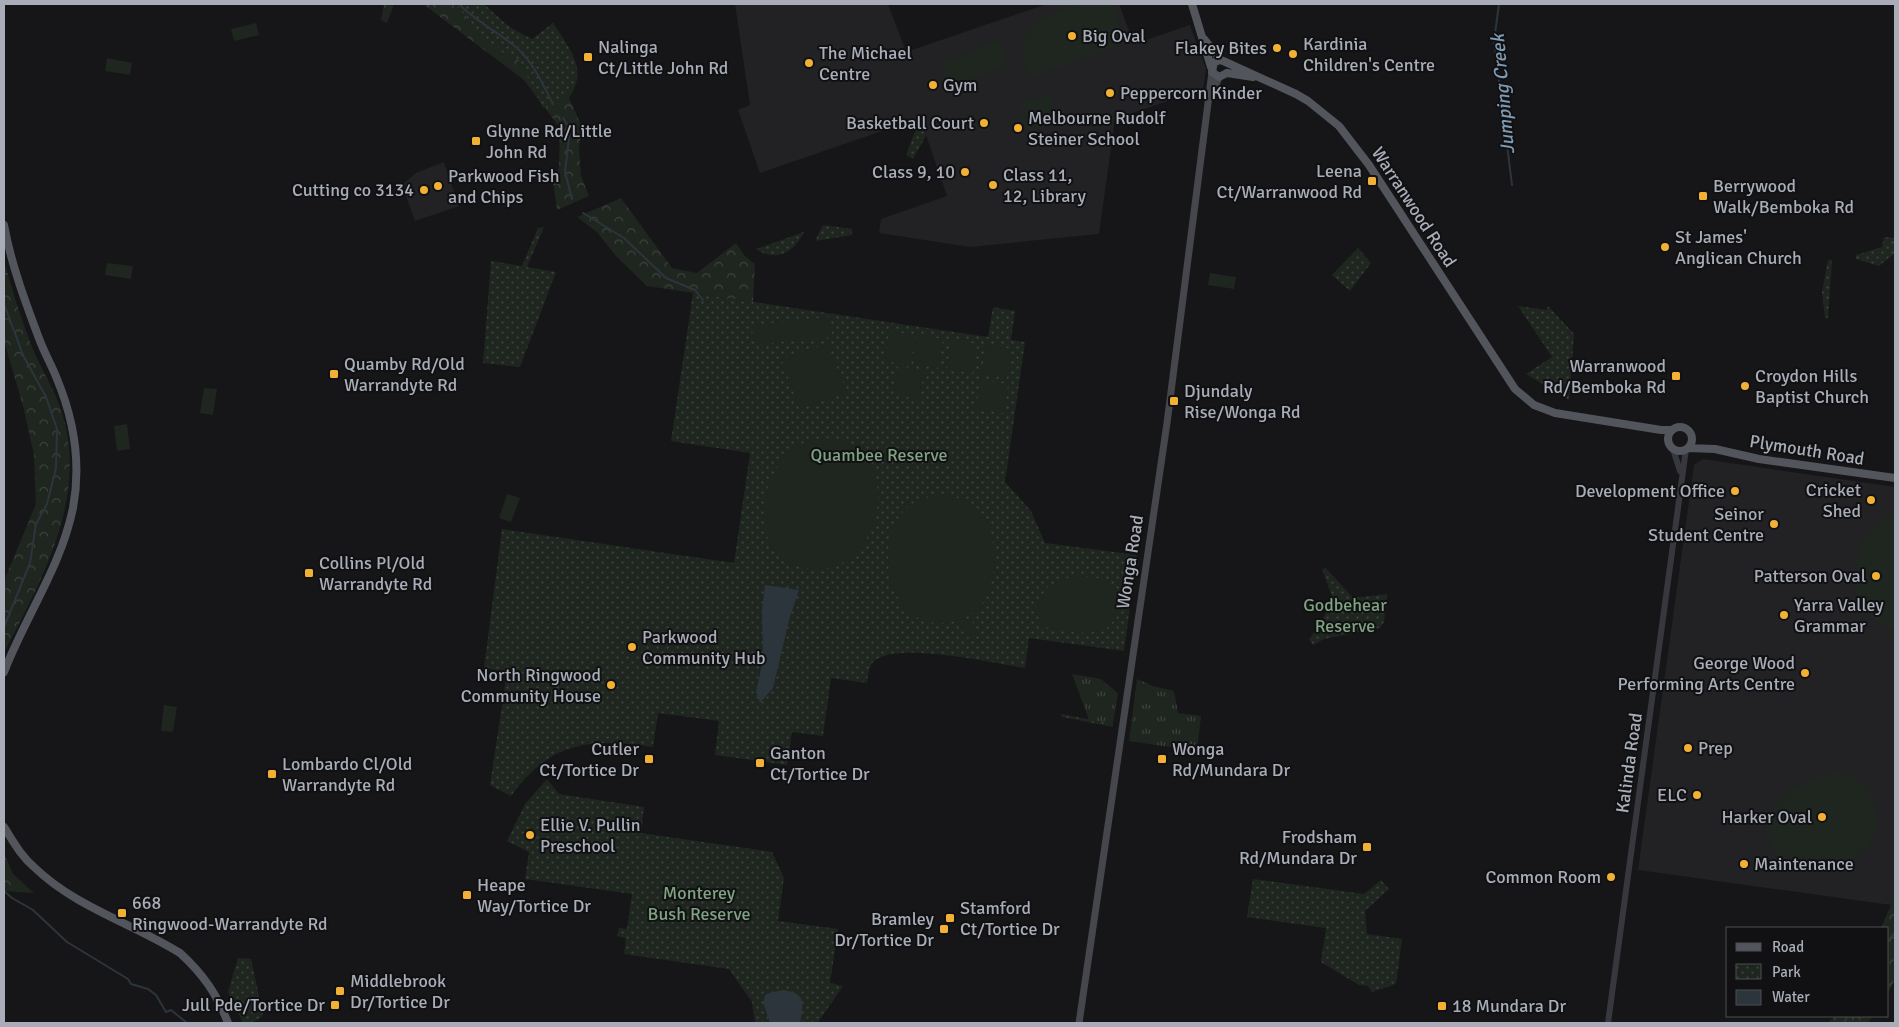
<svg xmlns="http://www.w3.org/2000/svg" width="1899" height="1027" viewBox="0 0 1899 1027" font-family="Signika,sans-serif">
<defs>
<pattern id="grass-tufts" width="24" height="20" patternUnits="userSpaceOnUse" patternTransform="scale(1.25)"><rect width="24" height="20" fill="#1e261f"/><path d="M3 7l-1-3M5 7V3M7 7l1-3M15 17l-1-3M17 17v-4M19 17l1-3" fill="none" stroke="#3c433d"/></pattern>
<pattern id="forest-crowns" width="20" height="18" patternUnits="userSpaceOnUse" patternTransform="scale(1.25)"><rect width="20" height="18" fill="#1e261f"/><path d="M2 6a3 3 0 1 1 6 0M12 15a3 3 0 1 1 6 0" fill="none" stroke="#3c433d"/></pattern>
<pattern id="park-dots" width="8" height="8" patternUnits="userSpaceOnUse" patternTransform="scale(1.25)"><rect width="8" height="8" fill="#1e261f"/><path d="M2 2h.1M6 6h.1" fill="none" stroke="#3c433d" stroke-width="1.8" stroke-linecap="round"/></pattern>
</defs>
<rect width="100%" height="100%" fill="#161618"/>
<!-- built -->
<path fill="#222225" d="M735 4H888L906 52 1047 4H1119L1134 44 1190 25 1206 69 1203 89 1115 119 1099 234 970 247 879 233 881 219 947 196 920 118 760 173 738 110 750 105Z
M444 162 459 206 415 221 402 185 416 173Z
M1703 459 1895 487V901L1891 905 1638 870 1694 465Z"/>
<!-- grass -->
<path fill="url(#grass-tufts)" d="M1072 674 1101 679 1118 693 1113 724 1089 720Z
M1137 679 1153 686 1174 691 1178 713 1201 716 1197 751 1129 741Z"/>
<!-- forest -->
<path fill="url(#forest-crowns)" d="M384 4H394L387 23 381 20Z
M423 4H478L537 47 558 31C572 56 587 71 569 98L582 127 579 148 581 176 589 196 557 210 553 181 559 167 560 128 524 80Z
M621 198 672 268 697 273 736 243 745 256 755 264 753 302 647 286 616 256 597 232 577 217Z
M4 260C12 290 21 319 32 347 41 369 55 390 62 413 89 497 41 581 4 653V581L36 504 34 455 23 406 4 341Z
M4 853 13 874 34 893 4 891Z
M1895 901V980L1888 992V928H1881L1891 905Z
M1835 1016H1873L1868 1023H1828Z"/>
<!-- park -->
<path fill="url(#park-dots)" d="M453 4H484L509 27 532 39 553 23C577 59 597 84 543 108L519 60 486 40 457 6Z
M920 118 926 136 913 159 906 155Z
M823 225 852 229V235L815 241Z
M544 227 527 267 556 272 520 367 483 363 491 261 522 266 538 228Z
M804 232C794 252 777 263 756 249Z
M1884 237 1895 238V253L1879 266 1856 259V255L1882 247Z
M1358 248 1371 263 1350 291 1332 275Z
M1828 260H1832L1828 318H1825L1822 292Z
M693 293 988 337 993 307 1015 311 1011 340 1025 342 1005 482 1031 511 1045 543 1137 555 1124 651 1029 638 1025 668C992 663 898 641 874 661 869 666 868 676 867 683L831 678 823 736 792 732 787 765 715 755 719 721 658 713 653 747C591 738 550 741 511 796L490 785 507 672 484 668 502 529 734 563 750 453 671 441Z
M1518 306 1547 310 1548 306 1574 334 1569 400 1526 374 1552 357Z
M1326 568 1353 598 1387 594 1384 622 1380 628 1324 639 1313 645 1309 639 1319 626 1333 599 1322 569Z
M1061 714 1113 724V727L1062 717Z
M547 779 559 794 644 807 641 833 772 852 784 878 778 921 838 929 830 983 843 986 819 1021 818 1023H755L752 1002 729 969 624 954 626 938 617 936 619 928 627 929 632 894 525 879 529 852 507 841 525 804Z
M1253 879 1364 894 1381 880 1389 889 1365 911 1367 934 1402 939 1396 984 1372 992 1368 986 1359 985 1321 962 1326 928 1247 917Z
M238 958 251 959 263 1014C261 1021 250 1023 243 1023L228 992Z"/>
<!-- pitch -->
<path fill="#1e261f" d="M1078 4H1113L1117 13 1122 41 1115 47 1041 74 1033 75 1027 71C1011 25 1042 17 1078 4Z
M256 23 259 35 234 41 231 29Z
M998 40 1008 64 952 87 942 63Z
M107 58 132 63 130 75 105 71Z
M1052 92V115L1038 129 1030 131C1020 123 1018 115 1022 103Z
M986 114 992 128 983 132 977 117Z
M107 263 133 266 131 279 105 275Z
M1210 273 1236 277 1234 289 1208 285Z
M830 317 832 337 760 344 753 341 752 325Z
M889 331 915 335 911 365 885 361Z
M917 335 943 339 939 368 913 365Z
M951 340 977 344 973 373 947 369Z
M827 344 847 392 800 409 781 359Z
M986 345 1012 349 1007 378 981 374Z
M898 366 924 370 920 399 893 395Z
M980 380 1008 384 1004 413 976 409Z
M204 388 217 389 213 415 200 413Z
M127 424 130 449 117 451 114 426Z
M831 438C909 450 883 582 805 568 745 557 757 471 798 446 808 439 819 439 831 438Z
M507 494 520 498 511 522 499 518Z
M929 497C945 495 963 496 976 507 1000 527 1000 587 978 609 971 616 960 620 951 622 887 634 872 543 905 509 912 503 920 500 929 497Z
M1895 516V631C1841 617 1842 530 1895 516Z
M1072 576 1098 578 1122 592 1117 617 1104 631 1080 633 1044 627 1035 611 1046 588Z
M971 618 977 633 966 638 959 623Z
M164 705 177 707 173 732 161 731Z
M1834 773C1840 773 1847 773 1853 776 1874 784 1881 816 1873 835 1862 864 1822 877 1795 868 1783 863 1776 856 1770 845 1753 808 1803 778 1834 773Z"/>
<!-- water -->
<path fill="#2c353c" d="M765 585 799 590 789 620 773 688 760 703 756 692 763 660 762 609Z
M783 990C806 993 804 1003 800 1023H770L763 1002 766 994Z"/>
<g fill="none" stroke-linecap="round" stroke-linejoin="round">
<!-- stream -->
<path stroke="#2c353c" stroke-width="2" d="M459 4C476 22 499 32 518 49 534 64 543 85 553 104
M1499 4 1494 41 1512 185
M563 118 570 129 565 172 572 199
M583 213 624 238 666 278 695 290 703 300
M4 304 23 355 46 397 57 429 56 468 47 504 36 524 30 563 4 627
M4 891 12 898 33 910 67 942 128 979 131 984 148 989 156 995 166 1012 171 1010 187 1023
M1888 941 1895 932
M1844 1023 1848 1016"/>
<!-- tertiary -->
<path stroke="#37383d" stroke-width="6" d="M1673 449 1680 471
M1608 1023 1686 449"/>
<!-- secondary -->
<path stroke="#45474d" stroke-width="7" d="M1212 95 1219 77
M1079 1023 1167 423 1212 72"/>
<!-- primary -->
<path stroke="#53555c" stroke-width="8" d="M1192 4 1211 67
M1204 39 1221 60 1296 94 1308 101 1339 126 1369 165 1515 389 1534 405 1555 413 1661 430H1672
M1221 60 1214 62 1212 72 1219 77 1227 73
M1227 73 1253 77
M4 225C11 264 26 304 40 341 45 354 52 366 57 379 74 420 81 465 73 508 61 567 25 617 4 672
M1668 439a12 12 0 1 1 24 0a12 12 0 1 1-24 0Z
M1688 448 1715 449 1759 459 1895 478
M4 827C13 841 21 856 34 867 75 907 132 923 180 953 203 974 217 994 228 1023"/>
</g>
<!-- markers -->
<g fill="#f2b134" stroke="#111113" stroke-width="2">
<circle cx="1072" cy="36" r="5"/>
<circle cx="1277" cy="48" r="5"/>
<circle cx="1293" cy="54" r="5"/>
<rect x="583" y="52" width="10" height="10" rx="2.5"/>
<circle cx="809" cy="63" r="5"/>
<circle cx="933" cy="85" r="5"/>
<circle cx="1110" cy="93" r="5"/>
<circle cx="984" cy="123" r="5"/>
<circle cx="1018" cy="128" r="5"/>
<rect x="471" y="136" width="10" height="10" rx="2.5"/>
<circle cx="965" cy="172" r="5"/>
<rect x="1367" y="176" width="10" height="10" rx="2.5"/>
<circle cx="993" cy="185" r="5"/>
<circle cx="438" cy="186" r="5"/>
<circle cx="424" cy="190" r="5"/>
<rect x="1698" y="191" width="10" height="10" rx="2.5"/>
<circle cx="1665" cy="247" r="5"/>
<rect x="329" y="369" width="10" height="10" rx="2.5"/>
<rect x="1671" y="371" width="10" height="10" rx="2.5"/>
<circle cx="1745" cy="386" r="5"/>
<rect x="1169" y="396" width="10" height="10" rx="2.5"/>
<circle cx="1735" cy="491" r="5"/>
<circle cx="1871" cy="500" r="5"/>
<circle cx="1774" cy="524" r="5"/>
<rect x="304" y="568" width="10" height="10" rx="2.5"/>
<circle cx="1876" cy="576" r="5"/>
<circle cx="1784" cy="615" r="5"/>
<circle cx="632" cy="647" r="5"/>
<circle cx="1805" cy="673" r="5"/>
<circle cx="611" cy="685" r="5"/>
<circle cx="1688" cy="748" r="5"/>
<rect x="644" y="754" width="10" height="10" rx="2.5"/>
<rect x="1157" y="754" width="10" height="10" rx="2.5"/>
<rect x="755" y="758" width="10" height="10" rx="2.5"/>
<rect x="267" y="769" width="10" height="10" rx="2.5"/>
<circle cx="1697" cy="795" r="5"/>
<circle cx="1822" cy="817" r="5"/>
<circle cx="530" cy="835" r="5"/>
<rect x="1362" y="842" width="10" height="10" rx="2.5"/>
<circle cx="1744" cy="864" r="5"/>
<circle cx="1611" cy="877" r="5"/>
<rect x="462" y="890" width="10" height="10" rx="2.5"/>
<rect x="117" y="908" width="10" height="10" rx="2.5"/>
<rect x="945" y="913" width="10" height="10" rx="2.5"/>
<rect x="939" y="924" width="10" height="10" rx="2.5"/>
<rect x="335" y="986" width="10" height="10" rx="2.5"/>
<rect x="330" y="1000" width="10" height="10" rx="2.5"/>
<rect x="1437" y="1001" width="10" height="10" rx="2.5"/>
</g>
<g text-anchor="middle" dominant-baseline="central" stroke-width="4" stroke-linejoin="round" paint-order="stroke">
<!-- poi labels -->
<g font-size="18" fill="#a8adb8" stroke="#111113" text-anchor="start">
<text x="1082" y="36">Big Oval</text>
<text x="1303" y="44">Kardinia<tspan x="1303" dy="21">Children's Centre</tspan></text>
<text x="598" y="47">Nalinga<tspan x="598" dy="21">Ct/Little John Rd</tspan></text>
<text x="1267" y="48" text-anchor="end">Flakey Bites</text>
<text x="819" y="53">The Michael<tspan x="819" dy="21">Centre</tspan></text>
<text x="943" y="85">Gym</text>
<text x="1120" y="93">Peppercorn Kinder</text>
<text x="1028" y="118">Melbourne Rudolf<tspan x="1028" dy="21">Steiner School</tspan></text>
<text x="974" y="123" text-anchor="end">Basketball Court</text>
<text x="486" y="131">Glynne Rd/Little<tspan x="486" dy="21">John Rd</tspan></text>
<text x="1362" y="171" text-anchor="end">Leena<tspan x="1362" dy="21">Ct/Warranwood Rd</tspan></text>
<text x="955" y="172" text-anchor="end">Class 9, 10</text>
<text x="1003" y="175">Class 11,<tspan x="1003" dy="21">12, Library</tspan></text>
<text x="448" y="176">Parkwood Fish<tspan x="448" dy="21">and Chips</tspan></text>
<text x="1713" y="186">Berrywood<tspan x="1713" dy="21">Walk/Bemboka Rd</tspan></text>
<text x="414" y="190" text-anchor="end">Cutting co 3134</text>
<text x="1675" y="237">St James'<tspan x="1675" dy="21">Anglican Church</tspan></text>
<text x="344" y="364">Quamby Rd/Old<tspan x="344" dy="21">Warrandyte Rd</tspan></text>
<text x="1666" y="366" text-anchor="end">Warranwood<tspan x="1666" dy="21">Rd/Bemboka Rd</tspan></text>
<text x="1755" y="376">Croydon Hills<tspan x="1755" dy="21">Baptist Church</tspan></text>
<text x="1184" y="391">Djundaly<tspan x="1184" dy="21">Rise/Wonga Rd</tspan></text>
<text x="1861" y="490" text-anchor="end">Cricket<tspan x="1861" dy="21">Shed</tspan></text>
<text x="1725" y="491" text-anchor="end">Development Office</text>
<text x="1764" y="514" text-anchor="end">Seinor<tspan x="1764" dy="21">Student Centre</tspan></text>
<text x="319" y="563">Collins Pl/Old<tspan x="319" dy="21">Warrandyte Rd</tspan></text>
<text x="1866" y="576" text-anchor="end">Patterson Oval</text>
<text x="1794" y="605">Yarra Valley<tspan x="1794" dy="21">Grammar</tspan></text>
<text x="642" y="637">Parkwood<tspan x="642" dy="21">Community Hub</tspan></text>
<text x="1795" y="663" text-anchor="end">George Wood<tspan x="1795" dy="21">Performing Arts Centre</tspan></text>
<text x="601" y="675" text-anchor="end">North Ringwood<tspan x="601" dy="21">Community House</tspan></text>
<text x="1698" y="748">Prep</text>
<text x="639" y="749" text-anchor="end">Cutler<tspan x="639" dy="21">Ct/Tortice Dr</tspan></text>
<text x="1172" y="749">Wonga<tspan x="1172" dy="21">Rd/Mundara Dr</tspan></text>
<text x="770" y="753">Ganton<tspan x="770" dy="21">Ct/Tortice Dr</tspan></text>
<text x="282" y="764">Lombardo Cl/Old<tspan x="282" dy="21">Warrandyte Rd</tspan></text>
<text x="1687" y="795" text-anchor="end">ELC</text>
<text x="1812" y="817" text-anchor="end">Harker Oval</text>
<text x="540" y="825">Ellie V. Pullin<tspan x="540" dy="21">Preschool</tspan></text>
<text x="1357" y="837" text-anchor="end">Frodsham<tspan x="1357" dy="21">Rd/Mundara Dr</tspan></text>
<text x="1754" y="864">Maintenance</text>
<text x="1601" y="877" text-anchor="end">Common Room</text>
<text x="477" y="885">Heape<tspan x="477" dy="21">Way/Tortice Dr</tspan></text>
<text x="132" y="903">668<tspan x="132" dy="21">Ringwood-Warrandyte Rd</tspan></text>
<text x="960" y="908">Stamford<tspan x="960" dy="21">Ct/Tortice Dr</tspan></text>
<text x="934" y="919" text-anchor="end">Bramley<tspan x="934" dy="21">Dr/Tortice Dr</tspan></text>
<text x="350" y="981">Middlebrook<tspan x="350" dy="21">Dr/Tortice Dr</tspan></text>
<text x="325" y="1005" text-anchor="end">Jull Pde/Tortice Dr</text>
<text x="1452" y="1006">18 Mundara Dr</text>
</g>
<!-- street labels -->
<g font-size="18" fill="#a8adb8" stroke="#111113">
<text transform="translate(1414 207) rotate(57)">Warranwood Road</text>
<text transform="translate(1807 450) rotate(9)">Plymouth Road</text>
<text transform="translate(1130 562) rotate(-81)">Wonga Road</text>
<text transform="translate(1629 763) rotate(-82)">Kalinda Road</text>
</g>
<!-- park labels -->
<g font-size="18" fill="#7fa381" stroke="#111113">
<text x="879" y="455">Quambee Reserve</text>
<text x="1345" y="605">Godbehear<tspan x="1345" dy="21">Reserve</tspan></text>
<text x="699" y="893">Monterey<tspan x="699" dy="21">Bush Reserve</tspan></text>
</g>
<!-- water labels -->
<g font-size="19" font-style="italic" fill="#7f9bb3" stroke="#111113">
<text transform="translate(1503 94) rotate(-95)">Jumping Creek</text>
</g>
</g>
<!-- border -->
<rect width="1899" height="1027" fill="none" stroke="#a8adb8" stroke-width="10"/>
<!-- legend -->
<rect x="1726" y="927" width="162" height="90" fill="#111113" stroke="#4d4f55"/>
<rect x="1736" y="943" width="25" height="8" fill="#53555c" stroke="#4d4f55"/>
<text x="1772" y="952" font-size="15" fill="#a8adb8">Road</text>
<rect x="1736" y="964" width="25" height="15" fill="url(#park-dots)" stroke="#4d4f55"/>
<text x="1772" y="977" font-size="15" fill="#a8adb8">Park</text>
<rect x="1736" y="990" width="25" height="15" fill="#2c353c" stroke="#4d4f55"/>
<text x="1772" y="1002" font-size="15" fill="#a8adb8">Water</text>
</svg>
